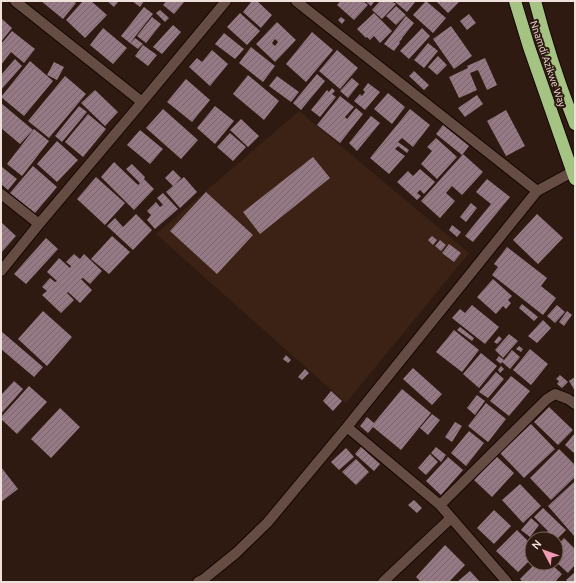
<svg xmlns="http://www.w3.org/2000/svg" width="576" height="583" viewBox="0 0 576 583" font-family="Ubuntu,sans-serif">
<defs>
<pattern id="building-hatch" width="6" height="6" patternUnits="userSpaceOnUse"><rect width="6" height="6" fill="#957984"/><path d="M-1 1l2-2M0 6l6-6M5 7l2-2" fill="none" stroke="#7a666d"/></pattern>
</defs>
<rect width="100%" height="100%" fill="#2e1a11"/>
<!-- built -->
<path fill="#3c2115" d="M299 111 469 253 346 403 156 234Z"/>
<!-- building -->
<path fill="url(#building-hatch)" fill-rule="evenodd" d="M41 1H74L76 3 63 19Z
M83 1H91L107 15 85 38 66 20Z
M107 1H119L114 7Z
M132 1H144L140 7Z
M166 1H185L174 14 163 5Z
M252 1H257L272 15 261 28 243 12Z
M340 1H363L368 5 354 20 337 5Z
M365 1H375L371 6Z
M380 1H392L396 4 382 19 372 10Z
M394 1H416L407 12Z
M426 1 446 18 433 33 413 15Z
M436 1H459V2L448 13Z
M396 6 406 15 396 25 386 16Z
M144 7 153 14 130 43 121 36Z
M160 10 169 18 165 22 156 13Z
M240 13 260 31 247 45 227 27Z
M374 13 392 31 380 43 374 36 370 40 367 37 366 38 357 29Z
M469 14 476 23 467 30 460 21Z
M406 16 414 23 402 38V39L399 42 400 43 394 51 384 44Z
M152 17 161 24 146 43 137 36Z
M341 17 345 20 342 24 338 20Z
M1 18 12 28 1 42Z
M277 22 296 40 275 62 256 44ZM275 39 278 42 275 46 272 43Z
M173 25 181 32 162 54 153 47Z
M451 26 472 56 454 69 433 39Z
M103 28 127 48 113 64 90 45Z
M422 28 430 36 409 59 400 51Z
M12 31 35 49 24 63 11 52 1 65V44Z
M312 32 333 50 306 82 286 64Z
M224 33 244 49 235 59 215 44Z
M135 38 143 44 138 49 130 43Z
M428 43 438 51 424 68 414 60Z
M143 45 157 55 148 66 135 56Z
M251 47 275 66 263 82 239 63Z
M212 50 228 64 210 86 189 67 197 58 202 62Z
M337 50 358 68 340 89 319 71Z
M438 56 447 65 437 75 428 67Z
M485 58 497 85 487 90 478 70 470 73 477 90 459 98 449 77 468 68 467 66Z
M15 59 22 66 1 90V75Z
M30 61 53 81 24 116 1 97Z
M54 62 64 67 57 80 47 75Z
M414 71 429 85 424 90 409 76Z
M317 74 325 81 301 110 293 103Z
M248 75 279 101 264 120 233 94Z
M65 76 86 94 49 138 28 121Z
M277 76 299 92 291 102 269 86Z
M352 78 359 84 348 98 340 91Z
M186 79 210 100 192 122 167 102Z
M368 83 380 92 365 110 354 101 360 94 362 96 365 92 363 90Z
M332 88 335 91 332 94 336 97 320 117 311 110 327 90 329 92Z
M95 90 118 112 105 126 81 103Z
M388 93 405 107 392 124 374 109Z
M477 95 483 104 465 117 458 108Z
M340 96 354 107 345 117 347 119 356 108 363 114 340 143 317 125Z
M1 103 33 130 20 144 1 128Z
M79 106 87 112 62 142 55 136Z
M215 106 234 121 215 144 197 128Z
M163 109 198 140 181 159 146 128Z
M410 109 430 125 413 147 402 138 398 142 409 150 407 153 398 146 395 149 405 156 389 174 370 158Z
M506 110 525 146 506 156 487 121Z
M88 114 106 129 83 157 65 142Z
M371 116 380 123 357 151 349 143Z
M241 119 259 136 248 147 230 130Z
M443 125 469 146 462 155 436 134Z
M34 129 49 141 22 176 7 164Z
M140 130 163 149 150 164 127 145Z
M230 133 246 147 233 161 217 147Z
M436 138 457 157 437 179 421 164 432 151 427 147Z
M57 141 78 160 57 182 37 164Z
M463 154 483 172 462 195 452 186 446 193 455 201 440 218 421 201Z
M313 157 330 178 260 234 243 212Z
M114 162 138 185 140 183 126 169 132 164 145 177 144 179 154 189 134 210 101 177Z
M33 166 57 187 35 213 10 193Z
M2 167 17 179 8 190 1 184V168Z
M420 169 435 182 424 194 420 190 417 193 421 196 417 200 397 182 408 171 413 176Z
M173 170 181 178 175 184 184 177 197 192 180 208 166 192 173 186 165 178Z
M96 177 125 203 105 225 77 199Z
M487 179 510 197 473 242 465 236 491 204 476 192Z
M206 192 253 235 217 274 170 231Z
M163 193 178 209 155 229 147 220 151 215 147 211 156 202 160 207 163 205 157 198Z
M471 203 477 208 466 222 460 217Z
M136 214 152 230 133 250 107 226 115 218 123 227Z
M537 214 563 238 538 264 513 240Z
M1 222 16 236 1 253Z
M452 225 461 232 457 237 449 230Z
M112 236 130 252 109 274 91 259Z
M432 236 437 240 433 245 428 240Z
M46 238 58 249 26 284 14 274Z
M440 240 446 245 441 251 435 246Z
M449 244 461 253 454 262 442 253Z
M507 247 547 278 541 286 556 298 543 315 492 275 498 267 494 264Z
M74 254 80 259 84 254 102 271 90 284 83 278 81 279 92 290 80 303 68 292 67 293 74 300 61 313 42 295 47 291 42 287 50 278 55 282 57 281 47 272 59 258 70 268 71 266 66 262Z
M493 279 512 296 508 300 511 303 506 309 503 306 496 314 477 297Z
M522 304 538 317 534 321 519 308Z
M472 305 499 327 485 344 452 318 460 309 465 313Z
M557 305 565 312 555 323 547 316Z
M43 311 72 337 47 366 18 339Z
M567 311 572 315 564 326 559 322Z
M543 320 551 328 537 343 528 336Z
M460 327 474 338 472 341 457 330Z
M454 330 479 350 462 372 436 352Z
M1 331 43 367 34 377 1 349Z
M509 334 518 341 503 358 495 350Z
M499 336 502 339 497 344 494 342Z
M519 346 523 349 521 352 516 349Z
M530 349 548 364 531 385 513 370Z
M512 350 520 357 510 369 502 362 501 364 496 360 499 356 504 360Z
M481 353 497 366 479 388 463 374Z
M286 355 291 360 288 363 283 359Z
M501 366 504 369 500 373 498 370Z
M413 368 442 394 432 405 403 379Z
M305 369 309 373 302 380 298 377Z
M496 372 504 379 488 398 479 392Z
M560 375 568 382 562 388 557 384 559 381 556 379Z
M511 376 530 391 509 416 490 401Z
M575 377V391L569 381Z
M14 381 23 389 1 414V395Z
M29 386 47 402 17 434 1 419V417Z
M402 389 431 413 401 450 373 427 368 433 360 426 367 417 374 423Z
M331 391 342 401 333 411 323 401Z
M477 395 485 401 475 415 467 408Z
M486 403 506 419 488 442 468 426Z
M549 407 573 430 558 445 534 422Z
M60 408 80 427 51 458 31 439Z
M432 414 440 420 428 435 420 428Z
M455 422 462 426 452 442 445 437Z
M531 424 555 449 524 478 500 453Z
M469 431 484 443 466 466 451 453Z
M575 433V454L565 445Z
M361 447 380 464 374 471 355 454Z
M436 447 446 455 441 462 431 453Z
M346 448 354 457 339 470 331 462Z
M559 449 575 465V477L551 500 530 478Z
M430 454 438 462 426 475 418 468Z
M496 456 514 473 492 497 474 480Z
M448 457 463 470 441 495 426 481Z
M356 459 369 472 356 485 342 472Z
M1 467 18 489 1 502Z
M575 481V537L548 506Z
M520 484 541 506 523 523 502 500Z
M414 500 422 508 417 513 408 505Z
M543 508 566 530 556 540V539H541L548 531 534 517Z
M494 510 511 526 494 544 477 528Z
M531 518 539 525 530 537 521 530Z
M517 530 532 545V558L518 572 496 551Z
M564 538 575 549V565L568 573 556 562V547Z
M445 545 465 565 449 582H421L416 577Z
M536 563H550L562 574 555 582H523L520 579Z
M470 571 480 582H457Z
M575 572V582H568L566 580Z"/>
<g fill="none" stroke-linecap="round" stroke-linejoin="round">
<defs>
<path id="minor" d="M15 1 142 102
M296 1 537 191 572 172
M1 194 39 224
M1 271 39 224 142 102 226 1
M347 427 440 505 507 582
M440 505 547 399 555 394 568 399 575 404
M198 582 204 579 236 553 267 523 347 427 537 191
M383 582 451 518"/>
<path id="highway" d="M515 1 529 47 575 179
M535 1C546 43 559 84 575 124"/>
</defs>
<!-- minor casing -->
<use href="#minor" stroke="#150401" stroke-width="12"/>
<!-- highway casing -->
<use href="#highway" stroke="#150401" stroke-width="14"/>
<!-- minor -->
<use href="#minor" stroke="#664d44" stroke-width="10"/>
<!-- highway -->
<use href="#highway" stroke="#a5c484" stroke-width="12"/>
</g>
<g text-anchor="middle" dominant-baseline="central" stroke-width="4" stroke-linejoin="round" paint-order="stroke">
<!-- street labels -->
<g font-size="10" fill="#efe0da" stroke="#2e1a11">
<text transform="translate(548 64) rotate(71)">Nnamdi Azikwe Way</text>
</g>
</g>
<!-- border -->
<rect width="576" height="583" fill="none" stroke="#efe0da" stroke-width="4"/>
<!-- north arrow -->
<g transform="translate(544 551) rotate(311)"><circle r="19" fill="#2e1a11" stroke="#7b6961"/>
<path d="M0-3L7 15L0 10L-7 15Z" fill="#f19ab3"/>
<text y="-6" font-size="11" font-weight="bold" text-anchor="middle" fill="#efe0da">N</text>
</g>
</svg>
